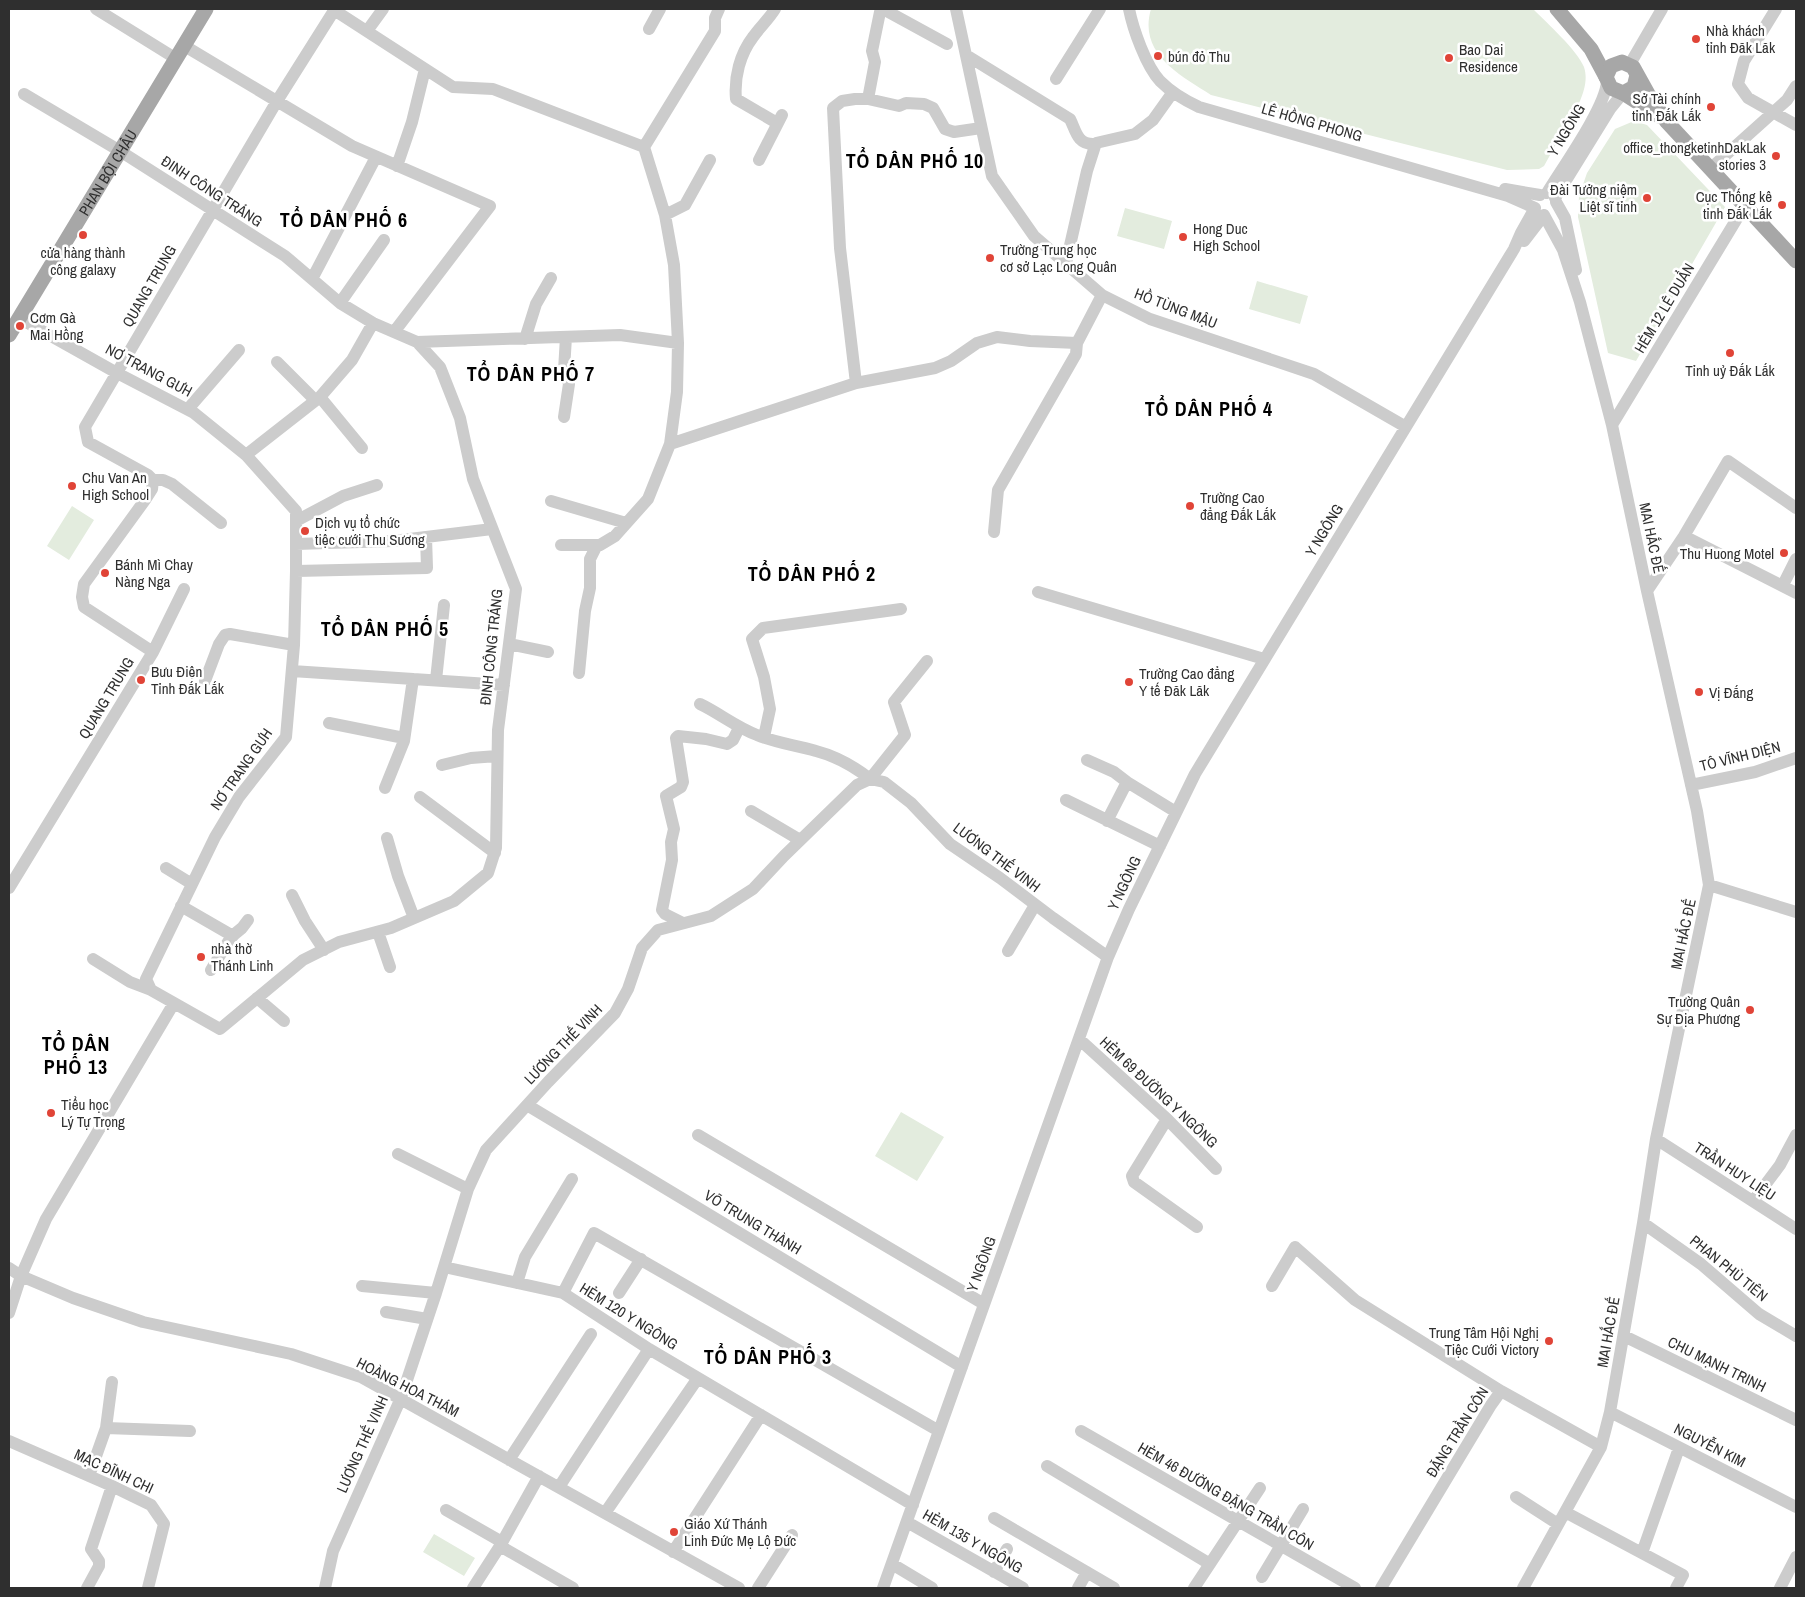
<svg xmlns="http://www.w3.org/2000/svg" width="1805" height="1597" viewBox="0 0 1805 1597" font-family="'Archivo Narrow',sans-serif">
<rect width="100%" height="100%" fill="#fff"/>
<!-- green -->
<path fill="#e3ecde" d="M1151 9H1533C1547 23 1577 50 1584 67 1588 79 1584 91 1580 101L1544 166 1539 169 1507 170 1211 95C1179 75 1138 53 1151 9Z
M1634 121 1647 125 1725 207 1636 361 1608 353 1578 217 1579 196 1587 173 1615 129Z
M1125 208 1172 221 1164 249 1117 236Z
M1257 281 1308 296 1300 324 1249 309Z
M72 506 94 520 69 560 47 546Z
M901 1112 944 1137 917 1181 875 1156Z
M434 1534 475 1558 464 1576 423 1552Z"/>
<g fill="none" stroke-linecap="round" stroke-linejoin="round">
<!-- minor -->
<path stroke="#ccc" stroke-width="12" d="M96 9 175 58
M775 9C769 19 760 27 753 37 740 54 734 77 736 99L777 123
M956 9 992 176 1034 236 1102 295 1150 319 1314 374 1406 427
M1129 9C1133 29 1146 66 1160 81 1171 92 1184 100 1199 107L1508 196 1535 208
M1776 9 1744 61 1738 84 1748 98 1796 125
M334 10 453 87 493 89 644 147
M649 29 660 9
M367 31 383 9
M183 45 352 146 490 206 394 332
M966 55 1070 119C1076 131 1077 144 1093 144
M1630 64 1662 9
M1056 79 1100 9
M24 94 120 151 285 256 340 303 373 323 417 342 440 367 460 418 473 479 516 589 498 730 496 848 488 873 454 901 391 928 339 942 303 960 220 1029 174 1003
M868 99 875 62 872 51 880 12 883 9 947 44
M759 160 782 115
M397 166 412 122 425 69
M1710 169 1787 100 1796 86
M1505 189 1540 195
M1547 193C1562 168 1606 107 1607 81
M1555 198 1610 109 1623 93
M1556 202 1565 218 1576 270
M665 215 685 205 710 160
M1524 241 1544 215
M1066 263 1087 171 1096 143 1135 134 1153 120 1173 92
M312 279 376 157
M340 303 384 240
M525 339 536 304 551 278
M417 342 620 335 678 343
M277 362 315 400
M856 383 840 248 833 108 842 101 855 99H868L899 106 906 103 924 104 933 108 945 129 954 132 981 128
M320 397 362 448
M188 409 239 350
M564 417 569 384 564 370 566 337
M1612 425 1744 207
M670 444 856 383 935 368 951 361 977 343 997 337 1030 341 1077 343
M246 455 320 397 352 360 373 323
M153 480H163L172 484 221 523
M551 501 626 523
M296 521 343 496 377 485
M994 532 998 490 1076 354 1077 343 1102 295
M1684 536 1796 593
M296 544 393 541 492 529
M561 545H600L615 536 648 499 670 444 677 392 678 343 674 265 665 215 644 147 715 31V18L719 9
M296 571 427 568 426 537
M1783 585 1796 559
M1647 591 1684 536 1728 461 1796 508
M1038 592 1264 659
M509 644 548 652
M153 652 184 589
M292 671 504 685
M579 673 585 611 590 588V559L597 545
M436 680 444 605
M205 681 219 644 225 635 230 634 294 645
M700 704C719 713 736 727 757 735 775 743 797 745 816 751 835 756 855 767 870 779L905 735 894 702 927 661
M329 723 404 738
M764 737 770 709 764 677 752 639 763 628 901 609
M1087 760 1114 772 1127 782
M442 765 471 758 497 756
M1691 785 1755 772 1796 758
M385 788 404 741 413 679
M420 797 495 853
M1066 800 1160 846
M751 811 800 840
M1107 821 1127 782 1176 812
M387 838 398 876 414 918
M166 868 192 884
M1709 885 1796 912
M9 888 153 652 84 607 82 597 84 584 145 500 152 489 153 480 148 475 88 442 85 427 277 101 335 9
M292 895 305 921 324 950
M181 906 233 936
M683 923 665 914 662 910 672 860 671 842 674 829 666 796 681 787 683 782 676 738 678 736 706 739 727 744 733 740 739 728
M378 932 390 967
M1008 951 1035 905
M93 959 130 982 151 990
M211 970 231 937 242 928 248 920
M257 998 284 1021
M1079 1039 1167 1119 1216 1169
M527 1105 962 1367
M1167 1119 1132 1176 1134 1182 1197 1227
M698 1135 984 1304
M1656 1139 1796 1229
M398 1154 468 1189
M1753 1201 1780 1165 1796 1135
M1643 1223 1701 1264 1759 1314 1796 1336
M444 1267 563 1293 649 1349 913 1505
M9 1268 21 1276 73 1298 143 1322 291 1354 361 1377 739 1588
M517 1283 525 1257 572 1179
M362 1286 436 1293
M1272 1286 1295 1247 1355 1300 1501 1391
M563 1293 594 1233 939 1431
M619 1293 641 1259
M386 1312 427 1319
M9 1313 21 1276 46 1219 174 1003 151 990 146 979 215 837 239 797 286 737 294 645 296 571V511L246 455 194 413 117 373 19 318
M1624 1336 1796 1420
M1610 1412 1796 1507
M106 1428 190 1431
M1081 1431 1355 1588
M9 1441 112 1486 151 1505 164 1524 148 1588
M509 1460 591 1334
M1047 1466 1210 1564
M89 1476 106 1428 112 1382
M559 1487 649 1349
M1516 1497 1558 1524
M446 1510 502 1542
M1565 1512 1683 1575 1676 1588
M605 1513 698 1378
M994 1518 1114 1588
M907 1522 1023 1588
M500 1546 573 1588
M673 1552 761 1415
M1642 1553 1679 1448
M892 1564 932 1588
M994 1572 1007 1549
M1262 1577 1303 1509
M87 1588 99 1566V1561L91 1549 112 1486
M325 1588 333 1551 401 1398 436 1293 468 1189 486 1150 548 1082 615 1013 628 989 642 948 658 930 711 916 753 889 784 856 857 785 870 779 884 782 911 803 950 844 1000 878 1053 918 1108 957
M473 1588 500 1546 539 1476
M758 1588 792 1535
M883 1588 1108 957 1129 909 1195 774 1514 249 1521 233 1535 208
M1078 1588 1087 1572
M1194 1588 1260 1488
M1381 1588 1491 1405 1501 1391 1601 1447
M1523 1588 1601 1447 1610 1412 1643 1223 1656 1139 1709 885 1697 811 1647 591 1612 425 1580 302 1563 250 1544 215
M1780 1588 1796 1557"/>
<!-- major -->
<g stroke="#a7a7a7" stroke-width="15">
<path d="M1557 9 1591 49 1606 77"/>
<path d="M1637 75 1634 87 1623 93 1611 88 1606 77 1611 66 1622 62 1633 67 1648 94 1667 122 1796 261"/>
<path d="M1623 93 1659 116"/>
<path id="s1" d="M9 335 206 9"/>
</g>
</g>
<!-- markers -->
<g fill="#e04437" stroke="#fff" stroke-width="2">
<circle cx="1696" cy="39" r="5"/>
<circle cx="1158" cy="56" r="5"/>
<circle cx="1449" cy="58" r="5"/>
<circle cx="1711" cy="107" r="5"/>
<circle cx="1776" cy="156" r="5"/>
<circle cx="1647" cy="198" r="5"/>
<circle cx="1782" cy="205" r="5"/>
<circle cx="83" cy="235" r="5"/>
<circle cx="1183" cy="237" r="5"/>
<circle cx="990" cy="258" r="5"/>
<circle cx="20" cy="326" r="5"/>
<circle cx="1730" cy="353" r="5"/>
<circle cx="72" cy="486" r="5"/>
<circle cx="1190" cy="506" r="5"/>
<circle cx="305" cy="531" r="5"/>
<circle cx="1784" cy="553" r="5"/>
<circle cx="105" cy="573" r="5"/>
<circle cx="141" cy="680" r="5"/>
<circle cx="1129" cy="682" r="5"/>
<circle cx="1699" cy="692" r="5"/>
<circle cx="201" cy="957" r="5"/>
<circle cx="1750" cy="1010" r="5"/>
<circle cx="51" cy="1113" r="5"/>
<circle cx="1549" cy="1341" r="5"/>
<circle cx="674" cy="1532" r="5"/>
</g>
<g text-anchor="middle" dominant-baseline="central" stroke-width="5" stroke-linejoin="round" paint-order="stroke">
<!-- poi labels -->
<g font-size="15" fill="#2f2f2f" stroke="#fff" text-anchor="start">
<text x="1706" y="30">Nhà khách<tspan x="1706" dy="17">tỉnh Đăk Lăk</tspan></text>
<text x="1459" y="49">Bao Dai<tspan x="1459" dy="17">Residence</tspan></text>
<text x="1168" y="56">bún đỏ Thu</text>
<text x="1701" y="98" text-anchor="end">Sở Tài chính<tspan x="1701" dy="17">tỉnh Đắk Lắk</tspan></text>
<text x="1766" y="147" text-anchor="end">office_thongketinhDakLak<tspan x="1766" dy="17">stories 3</tspan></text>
<text x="1637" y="189" text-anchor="end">Đài Tưởng niệm<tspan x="1637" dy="17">Liệt sĩ tỉnh</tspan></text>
<text x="1772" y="196" text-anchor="end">Cục Thống kê<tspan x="1772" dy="17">tỉnh Đắk Lắk</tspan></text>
<text x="1193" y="228">Hong Duc<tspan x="1193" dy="17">High School</tspan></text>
<text x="1000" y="249">Trường Trung học<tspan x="1000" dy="17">cơ sở Lạc Long Quân</tspan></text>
<text x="83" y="252" text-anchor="middle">cửa hàng thành<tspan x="83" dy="17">công galaxy</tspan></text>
<text x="30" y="317">Cơm Gà<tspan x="30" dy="17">Mai Hồng</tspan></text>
<text x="1730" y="370" text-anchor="middle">Tỉnh uỷ Đắk Lắk</text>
<text x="82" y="477">Chu Van An<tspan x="82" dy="17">High School</tspan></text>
<text x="1200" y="497">Trường Cao<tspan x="1200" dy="17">đẳng Đắk Lắk</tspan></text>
<text x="315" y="522">Dịch vụ tổ chức<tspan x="315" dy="17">tiệc cưới Thu Sương</tspan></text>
<text x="1774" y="553" text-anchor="end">Thu Huong Motel</text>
<text x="115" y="564">Bánh Mì Chay<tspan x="115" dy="17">Nàng Nga</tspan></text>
<text x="151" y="671">Bưu Điện<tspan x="151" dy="17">Tỉnh Đắk Lắk</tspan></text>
<text x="1139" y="673">Trường Cao đẳng<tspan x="1139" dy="17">Y tế Đăk Lăk</tspan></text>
<text x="1709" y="692">Vị Đắng</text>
<text x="211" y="948">nhà thờ<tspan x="211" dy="17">Thánh Linh</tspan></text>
<text x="1740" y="1001" text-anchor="end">Trường Quân<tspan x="1740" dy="17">Sự Địa Phương</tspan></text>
<text x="61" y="1104">Tiểu học<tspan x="61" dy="17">Lý Tự Trọng</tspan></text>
<text x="1539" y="1332" text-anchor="end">Trung Tâm Hội Nghị<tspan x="1539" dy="17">Tiệc Cưới Victory</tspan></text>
<text x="684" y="1523">Giáo Xứ Thánh<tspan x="684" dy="17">Linh Đức Mẹ Lộ Đức</tspan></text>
</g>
<!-- street labels -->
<g font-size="15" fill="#2f2f2f" stroke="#fff">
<text transform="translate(1312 122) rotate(16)">LÊ HỒNG PHONG</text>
<text transform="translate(1566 130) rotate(-59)">Y NGÔNG</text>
<text stroke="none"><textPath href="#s1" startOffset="190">PHAN BỘI CHÂU</textPath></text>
<text transform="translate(212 191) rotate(33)">ĐINH CÔNG TRÁNG</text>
<text transform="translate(149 286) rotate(-60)">QUANG TRUNG</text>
<text transform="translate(1176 308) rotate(21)">HỒ TÙNG MẬU</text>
<text transform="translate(1664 308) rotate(-59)">HẺM 12 LÊ DUẨN</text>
<text transform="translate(149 370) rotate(28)">NƠ TRANG GƯH</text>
<text transform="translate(1324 530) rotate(-59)">Y NGÔNG</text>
<text transform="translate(1652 538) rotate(78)">MAI HẮC ĐẾ</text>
<text transform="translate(491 647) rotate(-84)">ĐINH CÔNG TRÁNG</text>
<text transform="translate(106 698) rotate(-59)">QUANG TRUNG</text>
<text transform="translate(1740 756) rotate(-14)">TÔ VĨNH DIỆN</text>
<text transform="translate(241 769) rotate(-55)">NƠ TRANG GƯH</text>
<text transform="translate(997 857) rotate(37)">LƯƠNG THẾ VINH</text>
<text transform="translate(1124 883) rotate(-65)">Y NGÔNG</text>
<text transform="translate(1683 934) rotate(-78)">MAI HẮC ĐẾ</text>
<text transform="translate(563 1044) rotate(-46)">LƯƠNG THẾ VINH</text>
<text transform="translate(1159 1092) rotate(43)">HẺM 69 ĐƯỜNG Y NGÔNG</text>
<text transform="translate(1735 1171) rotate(33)">TRẦN HUY LIỆU</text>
<text transform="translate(753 1222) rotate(31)">VÕ TRUNG THÀNH</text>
<text transform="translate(981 1264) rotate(-70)">Y NGÔNG</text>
<text transform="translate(1729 1268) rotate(39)">PHAN PHÙ TIÊN</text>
<text transform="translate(629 1316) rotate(32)">HẺM 120 Y NGÔNG</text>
<text transform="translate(1608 1332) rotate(-80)">MAI HẮC ĐẾ</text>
<text transform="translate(1717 1364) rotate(26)">CHU MẠNH TRINH</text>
<text transform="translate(408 1387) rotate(27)">HOÀNG HOA THÁM</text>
<text transform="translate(1457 1432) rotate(-58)">ĐẶNG TRẦN CÔN</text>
<text transform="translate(362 1444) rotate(-66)">LƯƠNG THẾ VINH</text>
<text transform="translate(1710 1445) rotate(27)">NGUYỄN KIM</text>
<text transform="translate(114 1471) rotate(25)">MẠC ĐĨNH CHI</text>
<text transform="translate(1226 1496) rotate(30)">HẺM 46 ĐƯỜNG ĐẶNG TRẦN CÔN</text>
<text transform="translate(973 1541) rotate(30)">HẺM 135 Y NGÔNG</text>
</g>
<!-- district labels -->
<g font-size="20" font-weight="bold" letter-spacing="1" fill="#000" stroke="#fff">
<text x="915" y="160">TỔ DÂN PHỐ 10</text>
<text x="344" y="219">TỔ DÂN PHỐ 6</text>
<text x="531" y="373">TỔ DÂN PHỐ 7</text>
<text x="1209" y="408">TỔ DÂN PHỐ 4</text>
<text x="812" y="573">TỔ DÂN PHỐ 2</text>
<text x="385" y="628">TỔ DÂN PHỐ 5</text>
<text x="76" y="1043">TỔ DÂN<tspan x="76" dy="23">PHỐ 13</tspan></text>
<text x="768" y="1356">TỔ DÂN PHỐ 3</text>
</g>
</g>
<!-- border -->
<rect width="1805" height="1597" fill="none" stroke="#2f2f2f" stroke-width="20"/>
</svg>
